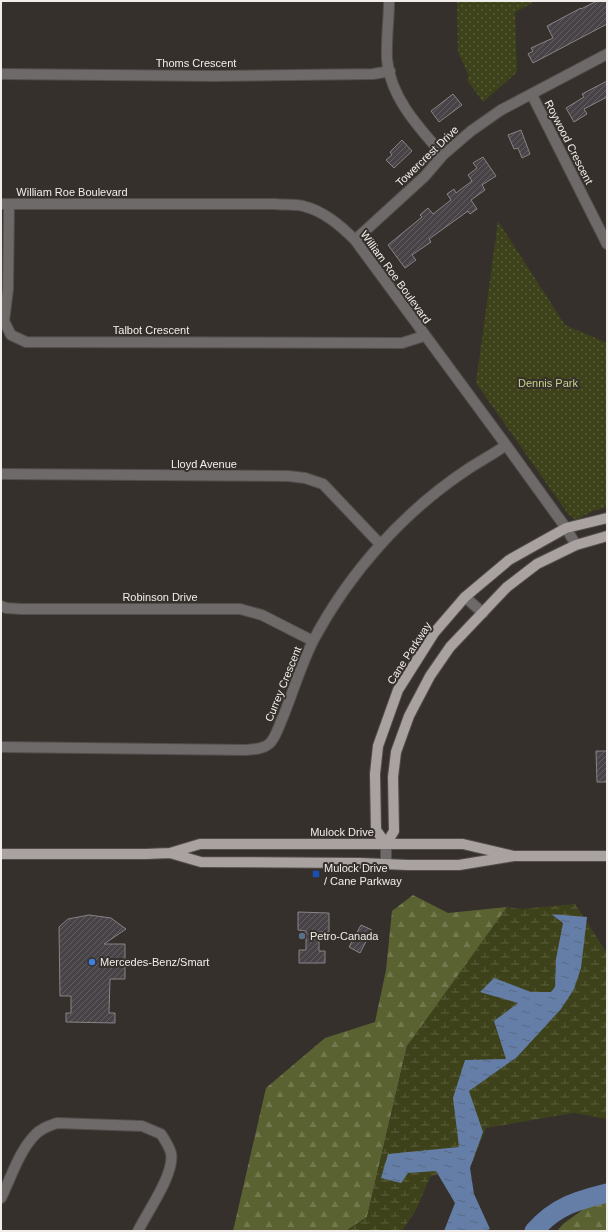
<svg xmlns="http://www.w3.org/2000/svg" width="608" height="1232" viewBox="0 0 608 1232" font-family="Helvetica,sans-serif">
<defs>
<pattern id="forest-firs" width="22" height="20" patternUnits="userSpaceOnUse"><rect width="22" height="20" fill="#5b6231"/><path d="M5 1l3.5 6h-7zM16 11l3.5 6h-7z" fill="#73794f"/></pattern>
<pattern id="wetland-marsh" width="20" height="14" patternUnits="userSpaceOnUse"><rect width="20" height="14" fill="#3d421a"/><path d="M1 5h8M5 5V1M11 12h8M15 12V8" fill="none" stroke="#5a5e3b"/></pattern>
<pattern id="park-dots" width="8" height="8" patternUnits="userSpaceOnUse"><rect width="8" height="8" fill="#3d421a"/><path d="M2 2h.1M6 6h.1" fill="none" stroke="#5a5e3b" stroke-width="1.8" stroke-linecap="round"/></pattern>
<pattern id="water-ripples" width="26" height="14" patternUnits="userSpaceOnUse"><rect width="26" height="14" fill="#657ea8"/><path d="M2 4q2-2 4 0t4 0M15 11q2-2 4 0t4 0" fill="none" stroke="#596881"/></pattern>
<pattern id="building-hatch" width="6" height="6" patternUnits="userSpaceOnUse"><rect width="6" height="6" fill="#484347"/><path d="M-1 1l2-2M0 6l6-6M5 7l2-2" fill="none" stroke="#635e62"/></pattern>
</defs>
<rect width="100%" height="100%" fill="#35302c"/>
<!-- forest -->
<path fill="url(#forest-firs)" d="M413 895 448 913 507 907 461 978 407 1046 367 1217 346 1231H233L266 1088 325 1038 375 1022 386 970 392 911Z
M607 1192V1231H557L563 1224Z"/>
<!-- wetland -->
<path fill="url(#wetland-marsh)" d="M575 904 607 953V1119L574 1113 486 1128 473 1161 430 1177 416 1210 402 1231H346L367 1217 407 1046 507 907 521 909Z"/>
<!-- park -->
<path fill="url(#park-dots)" d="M457 1H536L515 12 517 72 483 102 467 80 469 76 458 52Z
M498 221 565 325 607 343V507L593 511 576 520 568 514 476 383Z"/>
<!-- water -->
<path fill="url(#water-ripples)" d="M551 914 587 917 581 968 574 989 561 1009 517 1057 469 1091 483 1132 470 1168 474 1194 490 1229 485 1231H444L455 1203 436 1171 408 1173 401 1183 381 1178 388 1154 459 1147 453 1098 465 1060 506 1059 494 1021 518 1003 480 992 494 978 531 992H551L555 987 556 959 563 923Z"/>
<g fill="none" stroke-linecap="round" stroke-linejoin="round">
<!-- river -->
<path stroke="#657ea8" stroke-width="19" d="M534 1231C556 1206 576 1201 607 1193"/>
</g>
<!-- building -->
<path fill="url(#building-hatch)" stroke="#898387" d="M597 1H607V24L533 63 528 54 533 51 531 48 553 38 547 26 581 8V9Z
M607 81V97L584 109 587 114 574 122 566 108 584 97 582 94Z
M453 94 462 105 439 122 431 111Z
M521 130 530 154 522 158 518 148 514 149 508 135Z
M402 140 412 151 394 168 386 160 392 155 390 152Z
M483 157 496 176 482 185 485 190 471 200 477 209 470 214 468 211 429 239 431 242 412 255 416 260 405 268 388 245 422 217 420 215 428 208 433 214 451 200 447 194 454 189 456 193 472 181 468 175 477 168 473 163Z
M596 751H607V782H597Z
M298 912 329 913V932H319V951H325V963H299V950H306V931L298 930Z
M89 915 111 918 126 929 104 944H125V979H110L109 1013H115V1023L66 1022V1013H71V996H60L59 927 68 919Z
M361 925 372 930 360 953 349 947Z"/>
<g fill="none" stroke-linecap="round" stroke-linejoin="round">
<defs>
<path id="minor" d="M389 1C389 20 386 40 387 59 390 97 419 128 443 155
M1 74 215 76 373 74 390 71
M532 95 607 244
M1 204H275C284 205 294 204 303 206 324 211 341 226 355 240L506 445 566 528 576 545
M9 204 8 289 4 321 11 335 26 342 402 343 424 336
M355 240 425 176 443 155 471 131 501 110 607 54
M1 474 288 476 305 478 323 484 380 544
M465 597 483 613
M1 606 6 608 21 609H240L262 615 313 641
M1 747 246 750C254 749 263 749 269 744 276 738 279 725 283 717 293 692 301 665 313 641 349 573 403 512 468 469 480 461 494 454 506 445
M386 844V864
M1 1198C11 1178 19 1151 35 1135 41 1128 49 1126 57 1123L142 1126 161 1134C165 1140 169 1146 171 1153 175 1174 147 1212 138 1231"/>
<path id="major" d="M386 844 376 830 375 774 378 746 398 690 434 633 465 597 509 560 566 528 607 518
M386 844 394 831 393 777 396 752 409 716 430 676 450 647 507 587 537 564 576 545 607 536
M170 853 201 862 360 863 408 865H459L514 856H607
M1 854H146L170 853 200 844H463L514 856"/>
</defs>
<!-- minor casing -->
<use href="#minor" stroke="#534e4b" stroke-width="12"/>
<!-- major casing -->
<use href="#major" stroke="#534e4b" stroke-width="12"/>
<!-- minor -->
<use href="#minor" stroke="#6d6a69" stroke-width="10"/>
<!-- major -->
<use href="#major" stroke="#a9a2a0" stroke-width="10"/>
</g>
<!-- markers -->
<rect fill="#1a4fb4" stroke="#35302c" stroke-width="1.5" x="312" y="870" width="8" height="8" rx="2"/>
<circle fill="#5c6f8a" stroke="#35302c" stroke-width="1.5" cx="302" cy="936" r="4"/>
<circle fill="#3f7fe0" stroke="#35302c" stroke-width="1.5" cx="92" cy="962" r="4"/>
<g text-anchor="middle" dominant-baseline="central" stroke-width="4" stroke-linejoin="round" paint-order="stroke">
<!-- street labels -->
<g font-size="11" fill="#f1edeb" stroke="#35302c">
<text x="196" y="63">Thoms Crescent</text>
<text transform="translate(569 142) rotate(63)">Roywood Crescent</text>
<text transform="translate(427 156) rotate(-44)">Towercrest Drive</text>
<text x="72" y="192">William Roe Boulevard</text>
<text transform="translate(396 277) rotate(54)">William Roe Boulevard</text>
<text x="151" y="330">Talbot Crescent</text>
<text x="204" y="464">Lloyd Avenue</text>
<text x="160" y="597">Robinson Drive</text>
<text transform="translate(409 653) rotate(-57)">Cane Parkway</text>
<text transform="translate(283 684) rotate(-68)">Currey Crescent</text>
<text x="342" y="832">Mulock Drive</text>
</g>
<!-- park labels -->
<g font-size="11" fill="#c8d487" stroke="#35302c">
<text x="548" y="383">Dennis Park</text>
</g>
<!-- poi labels -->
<g font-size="11" fill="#f1edeb" stroke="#35302c" text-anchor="start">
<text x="324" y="868">Mulock Drive<tspan x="324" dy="13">/ Cane Parkway</tspan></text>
<text x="310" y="936">Petro-Canada</text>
<text x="100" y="962">Mercedes-Benz/Smart</text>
</g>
</g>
<!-- border -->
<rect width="608" height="1232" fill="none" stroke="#f1edeb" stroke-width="4"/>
</svg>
